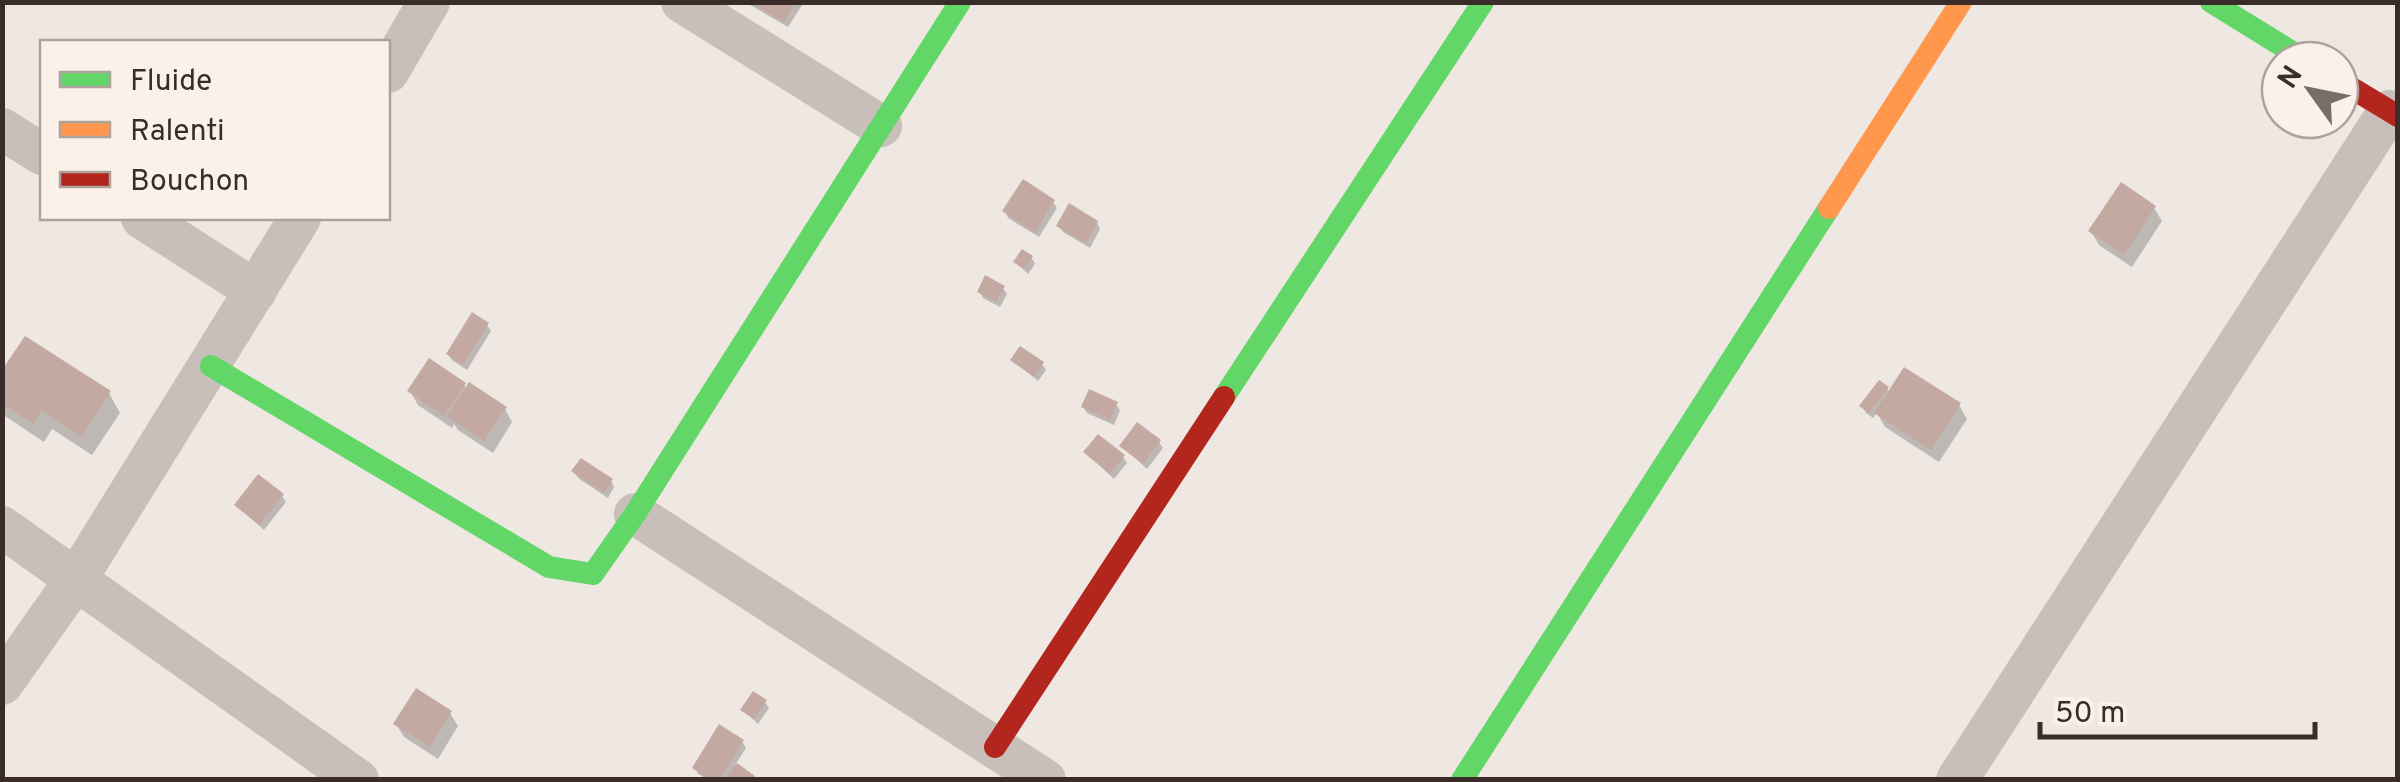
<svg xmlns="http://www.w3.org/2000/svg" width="2400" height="782" viewBox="0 0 2400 782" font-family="Overpass,sans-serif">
<rect width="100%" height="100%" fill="#eee7e2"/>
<!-- shadow -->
<path fill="#0003" d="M745 2H804L788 27Z
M1053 202 1057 208 1039 237 1008 218 1005 211Z
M2154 208 2162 221 2132 267 2099 245 2091 231Z
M1097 222 1100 229 1090 248 1063 232 1059 226Z
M1031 257 1035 264 1028 274 1016 262Z
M1003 288 1007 294 1000 307 983 298 980 292Z
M487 325 491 331 467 370 452 360 448 354Z
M1013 360 1042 364 1046 370 1038 381Z
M2 374 109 393 120 413 92 455 52 429 44 442 2 414Z
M464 385 467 390 505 409 512 422 493 453 458 430 454 424 452 428 418 405 410 391Z
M1887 388 1890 394 1959 405 1967 419 1939 462 1885 427 1877 413 1873 418 1866 413 1862 406Z
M1116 404 1120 410 1114 425 1087 413 1083 407Z
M1159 442 1163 448 1147 469 1122 446Z
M1086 453 1123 457 1127 463 1114 479Z
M574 472 611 481 614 487 608 498 578 478Z
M282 496 286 502 264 530 237 505Z
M765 702 769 708 758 724 743 710Z
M450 713 458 726 438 759 404 737 396 724Z
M742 741 746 748 735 765 754 780H708L698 774 695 768Z"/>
<!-- building -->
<path fill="#c4a8a2" d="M749 2H795L784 22Z
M1023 179 1055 200 1035 232 1002 211Z
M2121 182 2156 206 2124 255 2088 231Z
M1069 203 1098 221 1086 243 1056 226Z
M1022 249 1033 256 1024 269 1013 262Z
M985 275 1005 286 996 302 977 292Z
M472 312 489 323 463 365 446 354Z
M25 336 111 391 81 437 41 411 33 424 2 404V370Z
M1020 346 1044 362 1034 377 1010 360Z
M429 358 466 383 444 416 407 391Z
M1904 367 1961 403 1931 450 1874 413Z
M1879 380 1889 387 1869 413 1859 406Z
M469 382 507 407 484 441 447 416Z
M1089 389 1118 402 1110 420 1081 407Z
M1137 422 1161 440 1143 464 1119 446Z
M1098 434 1125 455 1110 474 1083 452Z
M581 458 613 479 604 493 571 471Z
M258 474 284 494 259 525 234 505Z
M416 688 452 711 430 747 393 724Z
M753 691 767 700 754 719 740 710Z
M719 724 744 740 719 780H711L692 768Z
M737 763 755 776 753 780H725Z"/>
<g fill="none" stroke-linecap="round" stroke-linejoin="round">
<!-- street -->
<path stroke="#c8bfba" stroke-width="42" d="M682 2 881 126
M388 72 429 2
M2 129 42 154
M142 218 256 291
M635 514 1045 780
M2 527 358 780
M2 684 77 578 300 218
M1957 780 2389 111"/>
<!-- fast -->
<path stroke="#63d668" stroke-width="22" d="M2211 2 2305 60
M211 366 549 567 593 574 635 514 960 2
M1224 397 1483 2
M1462 780 1829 208"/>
<!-- slow -->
<path stroke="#ff974d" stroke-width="22" d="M1829 208 1961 2"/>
<!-- jam -->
<path stroke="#b3261e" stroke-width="22" d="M2340 81 2398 116
M995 747 1224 397"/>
</g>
<!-- border -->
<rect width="2400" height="782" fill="none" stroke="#3a2c28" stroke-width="10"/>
<!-- legend -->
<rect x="40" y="40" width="350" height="180" fill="#fbf1e9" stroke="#aea29c" stroke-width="2.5"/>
<rect x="60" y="72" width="50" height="15" fill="#63d668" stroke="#aea29c" stroke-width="2.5"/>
<text x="130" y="90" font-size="30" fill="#3a2c28">Fluide</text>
<rect x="60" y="122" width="50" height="15" fill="#ff974d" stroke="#aea29c" stroke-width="2.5"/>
<text x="130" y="140" font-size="30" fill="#3a2c28">Ralenti</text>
<rect x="60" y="172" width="50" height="15" fill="#b3261e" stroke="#aea29c" stroke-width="2.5"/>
<text x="130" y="190" font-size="30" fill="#3a2c28">Bouchon</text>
<!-- north arrow -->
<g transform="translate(2310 90) rotate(303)"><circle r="48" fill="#fbf1e9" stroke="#aea29c" stroke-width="2.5"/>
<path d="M0-8L18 38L0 25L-18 38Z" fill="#796d69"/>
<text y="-15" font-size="28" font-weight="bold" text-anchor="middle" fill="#3a2c28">N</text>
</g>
<!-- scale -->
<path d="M2040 722v15h275v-15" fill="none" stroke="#3a2c28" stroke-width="5"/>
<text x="2055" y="722" font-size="30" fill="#3a2c28" stroke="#fbf1e9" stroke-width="8" paint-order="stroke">50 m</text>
</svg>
